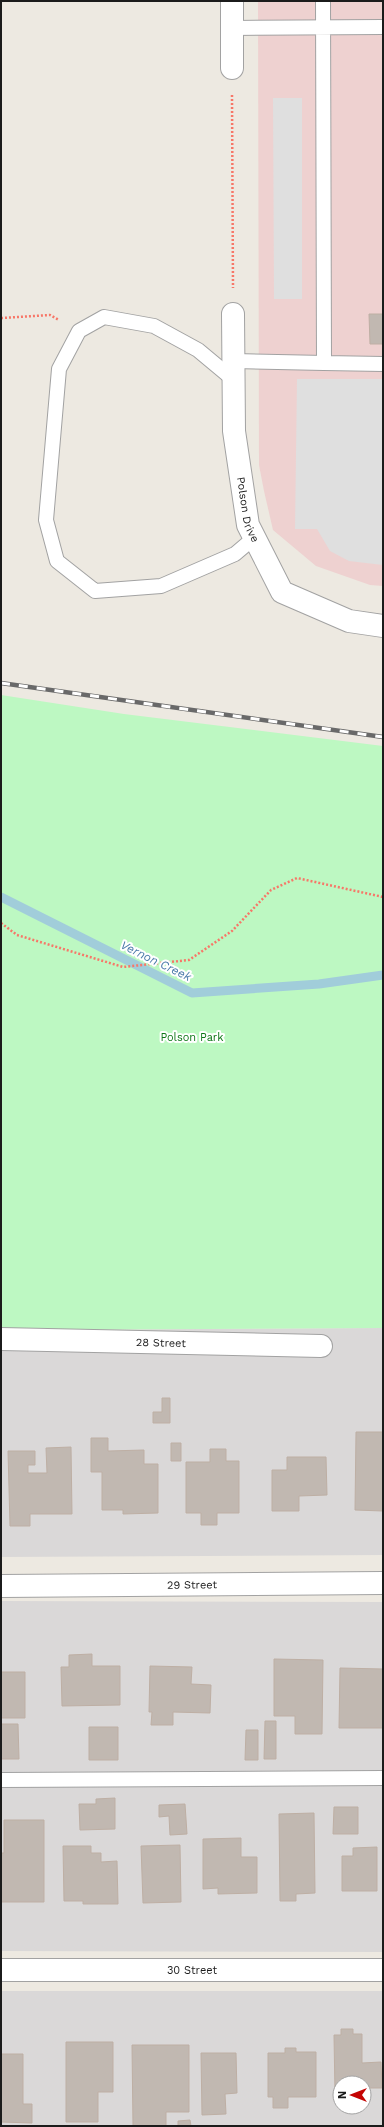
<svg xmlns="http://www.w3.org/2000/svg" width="384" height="2127" viewBox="0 0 384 2127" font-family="'Work Sans',sans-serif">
<rect width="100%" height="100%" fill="#ede9e1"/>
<!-- residential -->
<path fill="#dad8d8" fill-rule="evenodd" d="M383 1328V1555L1 1557V1330Z
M1 1601 383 1602V1952L1 1951Z
M1 1991H383V2126H1ZM340 2083H364V2107H340Z"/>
<!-- commercial -->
<path fill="#eed1d0" d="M258 1H383V586L370 585 316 566 273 530 264 491 259 465Z"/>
<!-- park -->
<path fill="#bdf8c2" d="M1 695 124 714 383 746V1328L1 1330Z"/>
<!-- parking -->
<path fill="#dfdfdf" d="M273 98H302V299H274Z
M297 379H383V565L349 561 330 551 317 529H295Z"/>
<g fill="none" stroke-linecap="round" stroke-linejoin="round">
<!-- stream -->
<path stroke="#a1cdda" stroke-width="9" d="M1 897 192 993 319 984 383 975"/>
</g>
<!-- building -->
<path fill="#c1b8b1" stroke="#beafa4" d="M369 314H383V344H370Z
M162 1398H170V1423H153V1412H162Z
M356 1432H383V1511L355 1510Z
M91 1438H108V1451L144 1450V1464H158V1513L123 1514V1510H102V1472H91Z
M171 1443H181V1461H171Z
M71 1447 72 1514H30V1526H10L8 1451H35V1465H28V1473H47L46 1448Z
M210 1449H226V1461H239V1513H217V1525H201V1513H186V1462H210Z
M287 1457H326L327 1495 299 1496V1511H272V1470H287Z
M92 1654V1666H120V1705L62 1706 61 1667H69V1655Z
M274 1659 323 1660 322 1734H295V1716H274Z
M150 1666 192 1667 191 1684 211 1685 210 1713 173 1712V1725H151L152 1712H149Z
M340 1668 383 1669V1728H339Z
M1 1672H25V1718H1Z
M265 1721H276V1759H264Z
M1 1724H18L19 1759H1Z
M89 1727H118V1760H89Z
M246 1730H258V1760H245Z
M115 1798V1829L80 1830 79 1804H96V1799Z
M185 1804 187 1834 170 1835 169 1816 159 1817V1805Z
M334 1807H358V1834H333Z
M314 1813 315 1893 296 1894V1901H280L279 1814Z
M4 1820H44V1902H1V1853H4Z
M241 1838V1857H257V1893L218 1894V1888L203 1889V1839Z
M180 1845 181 1902 143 1903 141 1846Z
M63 1846H91V1853H101V1862L117 1861 118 1904H83V1901H64Z
M377 1847V1891H342V1856H353V1848Z
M341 2029H353V2034H362V2063L381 2062 382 2088H364V2094V2083H340V2094H335L334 2035H341Z
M66 2042H113V2092H98V2122H66Z
M132 2045H189V2112H166V2126H133Z
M285 2048H296V2052H316V2097H288V2108H273V2097H268V2053H285Z
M201 2053H236L237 2093 225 2094 226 2114 202 2115Z
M1 2054H23V2104H32V2123L1 2122Z
M190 2120 191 2126H178V2121Z"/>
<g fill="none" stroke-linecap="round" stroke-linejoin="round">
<defs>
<path id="service" d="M323 1 324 363 383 364
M232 28 383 27
M234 361 324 363
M234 380 198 350 154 326 104 317 79 331 59 369 46 520 57 561 95 591 161 586 235 554 255 537
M1 1780 383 1778"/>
<g id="minor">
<path d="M232 1V68"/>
<path id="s1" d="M233 314 234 431 248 525 282 592 349 621 383 626"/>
<path id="s2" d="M1 1339 321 1346"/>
<path id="s3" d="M1 1586 383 1583"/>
<path id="s4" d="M1 1970H383"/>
</g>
</defs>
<!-- service casing -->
<use href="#service" stroke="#a2a2a2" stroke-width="16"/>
<!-- minor casing -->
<use href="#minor" stroke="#a2a2a2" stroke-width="24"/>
<!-- path -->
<path stroke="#f77768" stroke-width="2.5" stroke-dasharray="2 2" stroke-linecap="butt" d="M232 95 233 288
M1 318 50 315 59 320
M1 923 17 935 123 967 189 960 232 931 271 890 297 878 383 897"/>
<!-- service -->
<use href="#service" stroke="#fff" stroke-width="14"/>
<!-- minor -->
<use href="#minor" stroke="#fff" stroke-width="22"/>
<defs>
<path id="rail" d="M1 683 383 737"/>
</defs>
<!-- rail casing -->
<use href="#rail" stroke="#696969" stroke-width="4.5"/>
<!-- rail -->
<use href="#rail" stroke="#fff" stroke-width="3" stroke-dasharray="9" stroke-linecap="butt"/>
</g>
<g text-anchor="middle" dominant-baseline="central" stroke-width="4" stroke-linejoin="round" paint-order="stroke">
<!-- street labels -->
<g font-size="11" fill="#1b1b1b" stroke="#fff">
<text stroke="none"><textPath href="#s1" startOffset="197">Polson Drive</textPath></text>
<text stroke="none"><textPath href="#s2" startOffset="160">28 Street</textPath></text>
<text stroke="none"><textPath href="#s3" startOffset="191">29 Street</textPath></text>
<text stroke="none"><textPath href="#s4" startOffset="191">30 Street</textPath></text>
</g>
<!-- park labels -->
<g font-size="11" fill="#0d7616" stroke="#fff">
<text x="192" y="1037">Polson Park</text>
</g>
<!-- water labels -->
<g font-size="12" font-style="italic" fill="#4a79a9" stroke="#fff">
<text transform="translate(156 961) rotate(26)">Vernon Creek</text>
</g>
</g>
<!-- border -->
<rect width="384" height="2127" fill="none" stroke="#1b1b1b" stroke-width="4"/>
<!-- north arrow -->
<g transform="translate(352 2095) rotate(270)"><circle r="19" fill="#ffffff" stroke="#a4a4a4"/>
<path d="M0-3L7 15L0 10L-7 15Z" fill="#c40403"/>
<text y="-6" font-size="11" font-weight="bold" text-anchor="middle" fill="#1b1b1b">N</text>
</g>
</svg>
